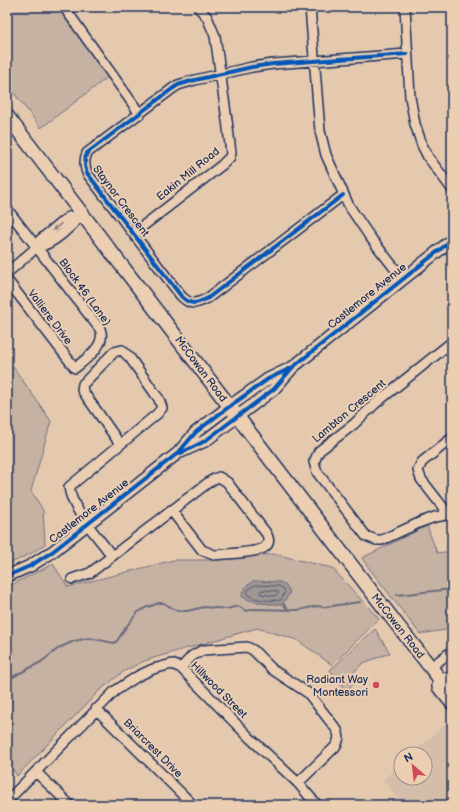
<svg xmlns="http://www.w3.org/2000/svg" width="459" height="812" viewBox="0 0 459 812" font-family="'Balsamiq Sans',sans-serif">
<rect width="100%" height="100%" fill="#e4c9af"/>
<filter id="ink" filterUnits="userSpaceOnUse"><feTurbulence type="fractalNoise" baseFrequency=".025" numOctaves="2"/><feDisplacementMap in="SourceGraphic" scale="8" xChannelSelector="R" yChannelSelector="G"/><feConvolveMatrix kernelMatrix="1 2 1 2 8 2 1 2 1" color-interpolation-filters="sRGB"/></filter>
<g filter="url(#ink)">
<!-- built -->
<path fill="#d5bea9" d="M449 721 452 725V805H402L383 780 401 764V778H425V754H412Z"/>
<!-- green -->
<path fill="#c6b2a3" stroke="#707080" d="M7 7H57L108 77 41 128 7 84Z
M7 358 51 421 31 491 43 510 45 544 30 554 7 565Z
M427 526 437 553 452 551V629L420 634 366 564 362 558Z
M274 554 332 568 379 619 332 665 297 640 257 628 157 657 144 661 123 672 99 691 17 776 7 760V587L53 564 68 587 174 560H213Z
M375 629 390 653 363 663 354 672 359 679 346 691 330 670Z"/>
<!-- water -->
<path fill="#9f9594" stroke="#6a6c7e" d="M253 581 280 582 286 585 290 592 283 604C269 605 255 603 242 597 242 589 247 586 253 581Z"/>
<g fill="none" stroke-linecap="round" stroke-linejoin="round">
<!-- shore -->
<path stroke="#505874" stroke-width="1" d="M255 585 279 586 283 588 285 592 281 600C271 601 253 601 246 593L249 589Z
M262 590 277 591 279 593 274 596 261 594 260 592Z"/>
<!-- stream -->
<path stroke="#6a6c7e" stroke-width="2" d="M397 595 452 589
M283 604 288 609
M7 680 41 662 59 648 74 641 89 638 114 643 117 641 126 627 137 613 145 608 159 603H164L177 611H187L204 607 227 609 238 606 246 611 254 609 299 610 317 606 324 607 360 602"/>
<defs>
<path id="minor" d="M64 7 140 114
M310 7 320 131 326 155 349 206 370 237 403 279
M405 7 410 97 415 124 422 145 428 157 452 189
M343 195 208 298C196 304 191 306 181 296L87 173C84 165 84 160 87 153L172 89 178 85 195 80 252 67 273 64 407 54
M7 209 100 329C107 345 86 359 75 368L7 280
M134 233 222 165 230 157 231 153 227 120 215 36 207 17 198 7
M37 247C53 245 72 226 82 214
M7 273 37 247 40 240 62 222 69 217 82 214
M452 342 376 403 354 424 319 451 314 462 317 472 366 536 376 540H382L421 522 435 517 452 514
M449 515 421 479 418 470 422 462 452 438
M112 556C98 536 72 511 69 487L157 414 162 408 159 399 156 395 130 358 122 350 114 352 86 381 83 384 82 390 120 444
M72 579 90 573 209 482 214 479 219 477 227 482 266 533C269 538 270 543 265 547 258 553 224 554 214 555L202 550 171 510
M431 667 452 651
M181 668 192 656 203 650 247 647 253 650 273 670 308 693 337 730C340 737 339 741 335 747L298 783
M96 709 193 805
M36 772 70 805
M7 801 115 691 138 676 153 669 172 664 181 668 250 738 298 783 317 805"/>
<path id="tertiary" d="M181 452 205 441 238 416 274 389 293 367 452 240
M7 576 30 566 52 552 178 453 196 432 230 406 268 379 293 367"/>
<path id="secondary" d="M7 116 395 622 439 678 448 681 452 686
M439 678V687L452 703"/>
</defs>
<!-- minor casing -->
<use href="#minor" stroke="#1b2f5e" stroke-width="12"/>
<!-- tertiary casing -->
<use href="#tertiary" stroke="#1b2f5e" stroke-width="14"/>
<!-- secondary casing -->
<use href="#secondary" stroke="#1b2f5e" stroke-width="16"/>
<!-- minor -->
<use href="#minor" stroke="#eccfb2" stroke-width="9"/>
<!-- tertiary -->
<use href="#tertiary" stroke="#eccfb2" stroke-width="11"/>
<!-- secondary -->
<use href="#secondary" stroke="#eccfb2" stroke-width="13"/>
<defs>
<path id="cycleway" d="M343 195 208 298C196 304 191 306 181 296L87 173C84 165 84 160 87 153L172 89 178 85 195 80 252 67 273 64 407 54
M181 453 205 441 238 416 274 389 293 367 452 240
M7 576 30 566 52 552 178 453 196 432 230 406 268 379 293 367"/>
</defs>
<!-- cycleway casing -->
<use href="#cycleway" stroke="#eccfb2" stroke-width="6"/>
<!-- cycleway -->
<use href="#cycleway" stroke="#0057b8" stroke-width="4"/>
</g>
<!-- one-way arrows -->
<defs><path id="oneway-solid" d="M-6-.8H1V-3.2L6.5 0L1 3.2V.8H-6Z"/></defs>
<use fill="#847f88" href="#oneway-solid" transform="translate(57 227) rotate(141)"/>
</g>
<!-- markers -->
<circle fill="#d1495b" stroke="#eccfb2" stroke-width="1.5" cx="376" cy="685" r="4"/>
<g text-anchor="middle" dominant-baseline="central" stroke-width="4" stroke-linejoin="round" paint-order="stroke">
<!-- street labels -->
<g font-size="11" fill="#1b2f5e" stroke="#eccfb2">
<text transform="translate(188 174) rotate(-39)">Eakin Mill Road</text>
<text transform="translate(121 201) rotate(53)">Staynor Crescent</text>
<text transform="translate(85 292) rotate(54)">Block 46 (Lane)</text>
<text transform="translate(367 296) rotate(-39)">Castlemore Avenue</text>
<text transform="translate(50 317) rotate(53)">Valliere Drive</text>
<text transform="translate(201 369) rotate(53)">McCowan Road</text>
<text transform="translate(349 411) rotate(-40)">Lambton Crescent</text>
<text transform="translate(89 511) rotate(-38)">Castlemore Avenue</text>
<text transform="translate(398 626) rotate(52)">McCowan Road</text>
<text transform="translate(219 690) rotate(45)">Hillwood Street</text>
<text transform="translate(153 748) rotate(45)">Briarcrest Drive</text>
</g>
<!-- poi labels -->
<g font-size="11" fill="#1b2f5e" stroke="#eccfb2" text-anchor="end">
<text x="368" y="679">Radiant Way<tspan x="368" dy="13">Montessori</tspan></text>
</g>
</g>
<!-- margin -->
<rect width="459" height="812" fill="none" stroke="#eccfb2" stroke-width="24"/>
<rect x="12" y="12" width="435" height="788" fill="none" stroke="#1b2f5e" stroke-width="1.5" filter="url(#ink)"/>
<!-- north arrow -->
<g transform="translate(413 766) rotate(332)"><circle r="19" fill="#eccfb2" stroke="#988f90"/>
<path d="M0-3L7 15L0 10L-7 15Z" fill="#d1495b"/>
<text y="-6" font-size="11" font-weight="bold" text-anchor="middle" fill="#1b2f5e">N</text>
</g>
</svg>
